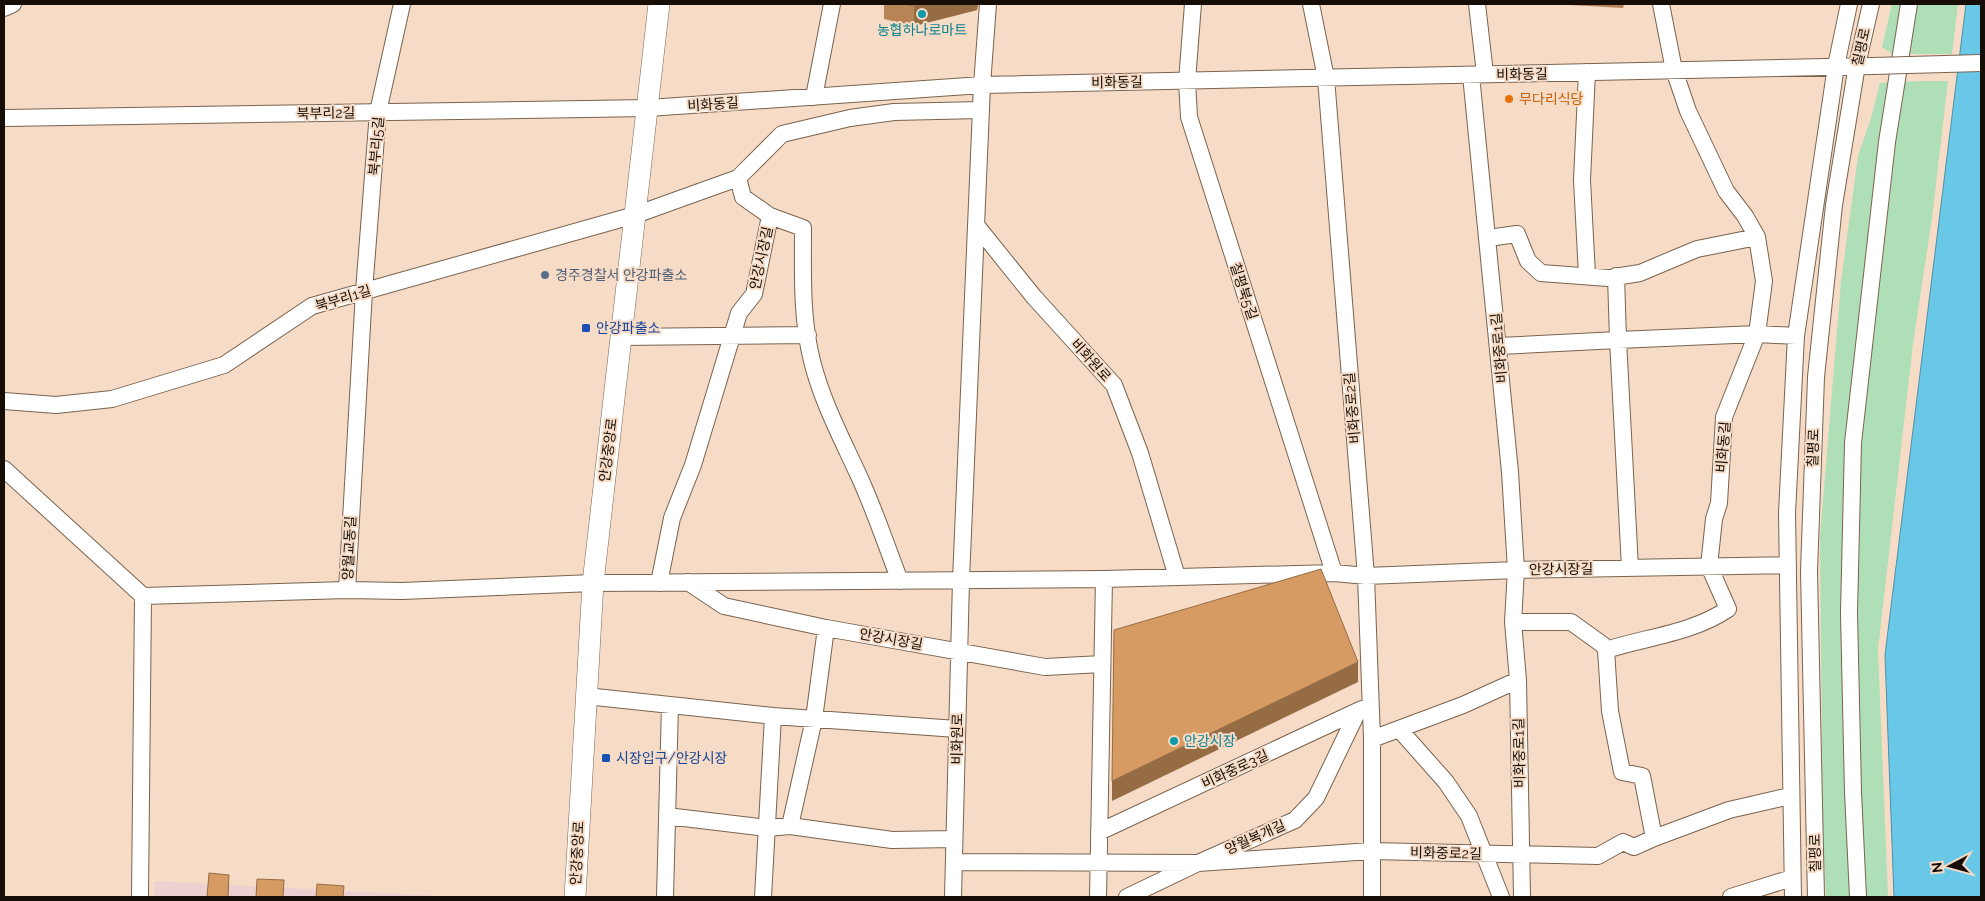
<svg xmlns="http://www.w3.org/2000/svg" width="1985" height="901" viewBox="0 0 1985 901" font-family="Raleway,'Noto Sans KR',sans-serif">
<rect width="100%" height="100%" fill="#f6dcc6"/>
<!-- education -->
<path fill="#ebd1cf" d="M155 881 459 897H154Z"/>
<!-- green -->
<path fill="#aedfb6" d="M1892 4H1958L1952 54H1892L1882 47Z
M1922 81H1948L1932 218 1913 344 1878 649 1888 897H1826L1823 841 1820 537 1841 282 1858 156 1871 118 1880 83Z"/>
<!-- water -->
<path fill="#69c7e8" stroke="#5090a4" d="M1966 4H1981V897H1894L1885 655Z"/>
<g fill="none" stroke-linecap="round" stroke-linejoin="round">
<defs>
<path id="minor" d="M402 4 378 112 364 291 347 590 402 591 593 583 1104 579 1334 573 1366 576 1516 570 1788 565
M1193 4 1187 81 1189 117 1334 573
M1311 4 1326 78 1366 576 1372 739V897
M1477 4 1485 74
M1661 4 1674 70 1688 111 1726 191 1745 216 1757 237
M4 8 13 4
M1471 75 1510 472 1516 570 1513 622 1518 680 1522 897
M814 97 832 4
M4 118 648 108 982 85 1873 66
M738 178 743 197 770 216 803 228C803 273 801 317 812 361 822 401 841 437 858 474 874 508 886 545 900 581
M976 225 1034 297 1114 385 1140 453 1177 577
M1488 238 1517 234 1528 261 1541 273 1608 278 1640 273 1697 249 1757 237 1764 281 1757 334 1618 340 1616 276
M1587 275 1582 180 1587 72
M621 337 808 335
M1499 346 1618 340 1630 568
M4 401 56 405 112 399 224 365 312 306 635 215 738 178 782 134 850 118 894 112 981 110
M4 469 143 596
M688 582 724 606 826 628 1045 667 1102 664
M659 583 672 518 693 465 739 313 754 294 770 216
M143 596 347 590
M1513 622H1571L1603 645 1606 650 1610 711 1622 772 1642 776 1654 838 1729 810 1790 796
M1606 650C1646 637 1693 633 1728 609L1709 566 1714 519 1719 503 1724 417 1757 334 1796 336
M586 696 773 716 957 729
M1399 729 1446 782 1469 816 1501 897
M1372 739 1463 705 1518 680
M667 816 767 828 790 826 814 719 826 628
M790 826 892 840 954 839
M1099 832 1362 709
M954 862 1198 863 1371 851 1598 856 1623 842 1634 847 1654 838
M140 897 143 596
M665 897 670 705
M763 897 773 716
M953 897 961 580 982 85 988 4
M1098 897 1104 579
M1127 897 1198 863 1295 820 1316 798 1358 711
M1731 897 1792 878
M1793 897 1787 513 1796 336 1836 66 1849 4
M1816 897 1809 571 1816 377 1834 205 1857 65 1871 4
M1858 897 1853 792 1849 613 1853 443 1887 142 1909 4"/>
<path id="major" d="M575 897 593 583 659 4"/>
</defs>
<!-- minor casing -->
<use href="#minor" stroke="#79634f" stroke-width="18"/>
<!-- major casing -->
<use href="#major" stroke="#79634f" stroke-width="22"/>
<!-- minor -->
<use href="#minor" stroke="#fff" stroke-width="16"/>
<!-- major -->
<use href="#major" stroke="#fff" stroke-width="21"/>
<defs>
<path id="minor-bridge" d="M1873 66 1981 63"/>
</defs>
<!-- minor-bridge casing -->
<use href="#minor-bridge" stroke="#79634f" stroke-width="18" stroke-linecap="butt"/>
<!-- minor-bridge -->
<use href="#minor-bridge" stroke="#fff" stroke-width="16"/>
</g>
<!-- wall -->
<path fill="#b88455" d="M884 4H978L977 10 914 26 884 19Z
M1552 4H1624L1623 8Z"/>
<!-- shaded-wall -->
<path fill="#966c45" d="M924 4H978L977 10 914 26V6Z
M1358 662V682L1112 801V781Z"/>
<!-- building -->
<path fill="#d69a63" stroke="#966c45" d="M904 4H924L914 6Z
M1321 569 1358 662 1112 781 1114 630Z
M209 873 229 875 228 897H207Z
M257 879 284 880 283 897H256Z
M317 884 344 886 343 897H316Z"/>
<!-- markers -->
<g fill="#0f9aa8" stroke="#f6dcc6" stroke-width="2">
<circle cx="922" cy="14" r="5"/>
<circle cx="1174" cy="741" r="5"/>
</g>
<circle fill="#e8710a" stroke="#f6dcc6" stroke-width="2" cx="1509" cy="99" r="5"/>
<circle fill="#5c6f8a" stroke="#f6dcc6" stroke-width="2" cx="545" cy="275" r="5"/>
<g fill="#1a4fb4" stroke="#f6dcc6" stroke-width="2">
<rect x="581" y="323" width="10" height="10" rx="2.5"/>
<rect x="601" y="753" width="10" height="10" rx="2.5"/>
</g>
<g text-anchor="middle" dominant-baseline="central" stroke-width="4" stroke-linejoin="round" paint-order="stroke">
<!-- culture labels -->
<g font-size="14" fill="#0d838f" stroke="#f6dcc6">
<text x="922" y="30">농협하나로마트</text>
<text x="1184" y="741" text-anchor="start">안강시장</text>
</g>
<!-- street labels -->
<g font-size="14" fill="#160e06" stroke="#f6dcc6">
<text transform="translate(1861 47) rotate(-77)">칠평로</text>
<text transform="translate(1522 74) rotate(-1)">비화동길</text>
<text transform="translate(1117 82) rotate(-1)">비화동길</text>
<text transform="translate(713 104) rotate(-4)">비화동길</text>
<text transform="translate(326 113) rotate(-1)">북부리2길</text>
<text transform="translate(376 146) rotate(-85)">북부리5길</text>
<text transform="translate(761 258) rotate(-78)">안강시장길</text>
<text transform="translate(1244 291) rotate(72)">칠평북5길</text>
<text transform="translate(343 298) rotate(-17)">북부리1길</text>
<text transform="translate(1499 348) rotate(-95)">비화중로1길</text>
<text transform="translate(1091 360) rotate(48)">비화원로</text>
<text transform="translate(1352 408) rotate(-95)">비화중로2길</text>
<text transform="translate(1723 447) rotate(-85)">비화동길</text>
<text transform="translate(1813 448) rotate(-88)">칠평로</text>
<text transform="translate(608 450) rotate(-83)">안강중앙로</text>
<text transform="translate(349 548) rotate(-87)">양월교동길</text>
<text transform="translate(1561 569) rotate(-1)">안강시장길</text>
<text transform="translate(891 639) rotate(10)">안강시장길</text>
<text transform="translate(957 739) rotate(-89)">비화원로</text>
<text transform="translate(1519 753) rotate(-91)">비화중로1길</text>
<text transform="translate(1235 769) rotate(-25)">비화중로3길</text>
<text transform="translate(1255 837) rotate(-24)">양월복개길</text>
<text transform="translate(577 853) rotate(-87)">안강중앙로</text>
<text transform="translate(1446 853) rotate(1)">비화중로2길</text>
<text transform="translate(1815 853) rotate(-91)">칠평로</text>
</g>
<!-- food labels -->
<g font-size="14" fill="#c56008" stroke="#f6dcc6" text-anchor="start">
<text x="1519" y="99">무다리식당</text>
</g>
<!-- service labels -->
<g font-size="14" fill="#4e5e75" stroke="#f6dcc6" text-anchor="start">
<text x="555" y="275">경주경찰서 안강파출소</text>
</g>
<!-- transit labels -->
<g font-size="14" fill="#164399" stroke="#f6dcc6" text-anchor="start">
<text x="596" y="328">안강파출소</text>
<text x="616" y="758">시장입구/안강시장</text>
</g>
</g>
<!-- border -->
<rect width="1985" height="901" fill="none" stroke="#160e06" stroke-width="10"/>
<!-- north arrow -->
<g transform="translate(1950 866) rotate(264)" stroke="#f6dcc6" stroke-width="4" paint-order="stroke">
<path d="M0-4L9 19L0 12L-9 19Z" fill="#160e06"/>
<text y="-8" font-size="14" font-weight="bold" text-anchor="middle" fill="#160e06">N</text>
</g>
</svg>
